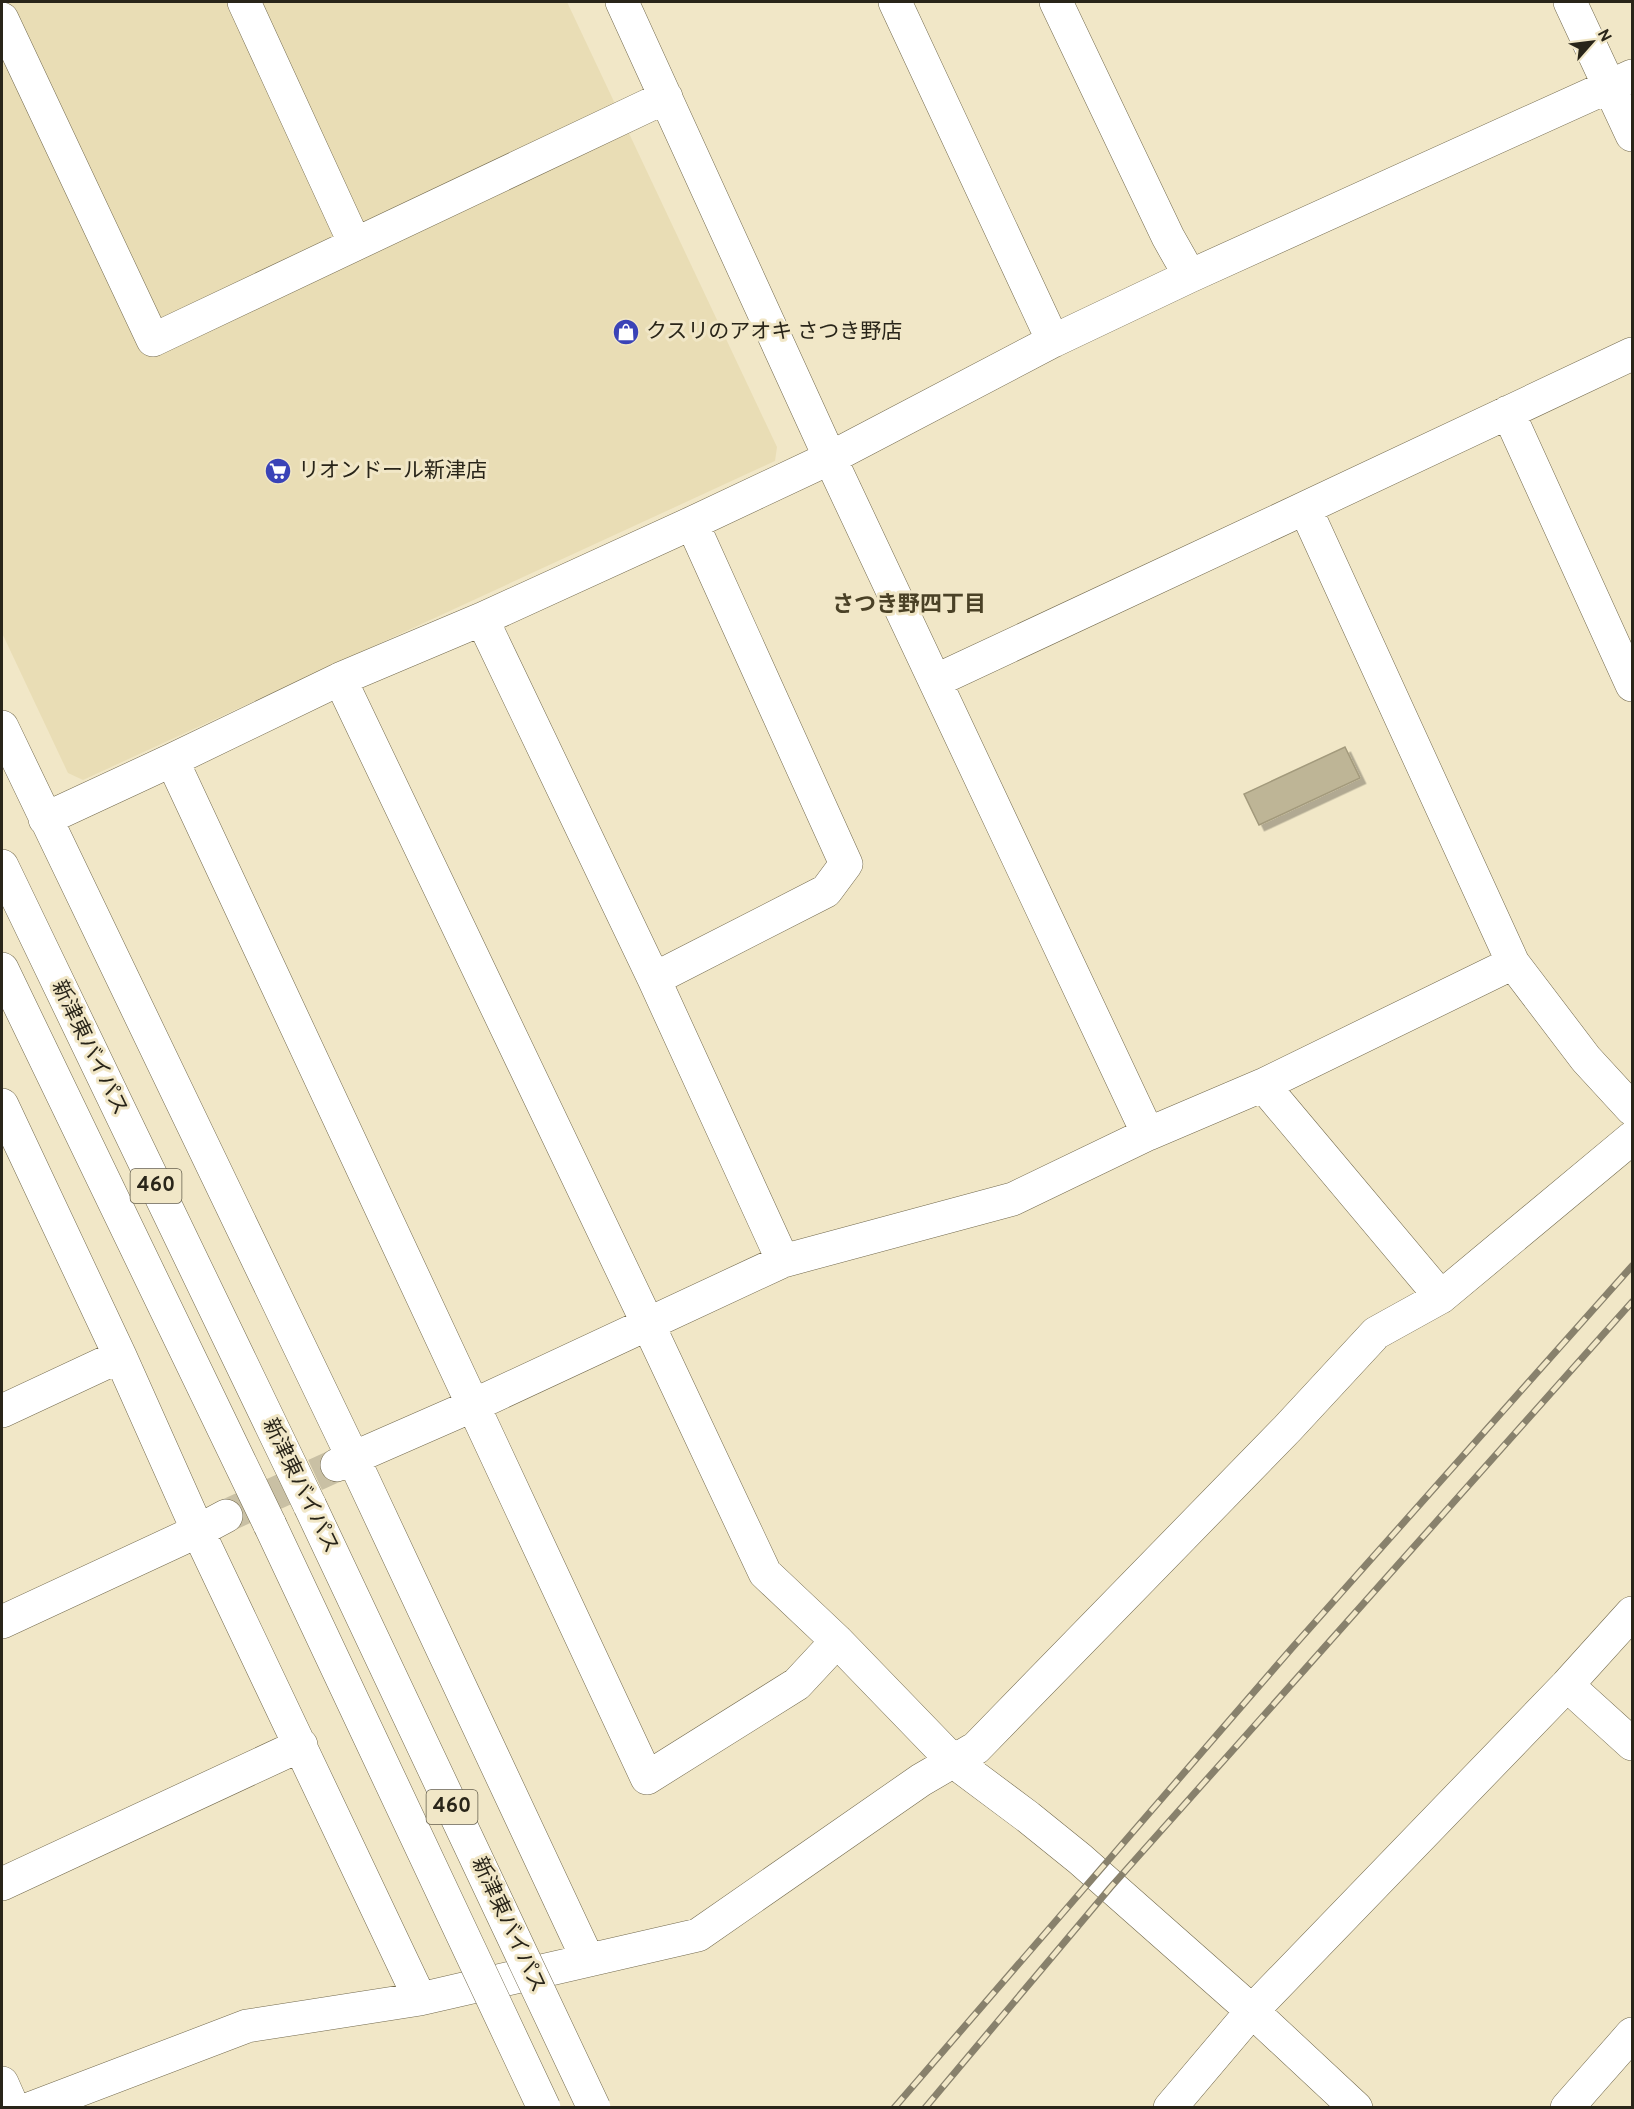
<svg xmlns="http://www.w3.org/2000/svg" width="1634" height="2109" viewBox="0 0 1634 2109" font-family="Overpass,'Noto Sans JP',sans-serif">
<defs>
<filter id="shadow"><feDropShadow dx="5.5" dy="5.5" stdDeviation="0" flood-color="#0004"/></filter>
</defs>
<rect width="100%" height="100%" fill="#f1e7c7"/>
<!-- built -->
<path fill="#e9ddb5" d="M2 2H567L777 447 775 461 83 780 68 773 2 633Z"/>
<!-- building -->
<path fill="#beb596" stroke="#a39a7c" stroke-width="1.5" filter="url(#shadow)" d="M1345 747 1360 778 1259 825 1244 794Z"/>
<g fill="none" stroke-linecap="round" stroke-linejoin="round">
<!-- minor-tunnel -->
<path stroke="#c9c0a4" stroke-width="33" stroke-dasharray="33 16" stroke-linecap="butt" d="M226 1516 337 1465"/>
<defs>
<path id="minor" d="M244 2 355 244
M622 2 830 458 1148 1134
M895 2 1053 341
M1056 2 1168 237 1190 276
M1570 2 1632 135
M2 19 153 340 666 97
M1508 412 1632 685
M1305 508 1632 354
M482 619 654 979 783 1261
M340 679 648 1324 765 1573 837 1641 953 1761 1028 1817 1080 1859 1252 2011 1356 2108
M935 681 1305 508 1513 963 1586 1059 1632 1109
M2 727 353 1458 588 1960
M172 760 647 1778 797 1684 837 1641
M45 819 172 760 340 679 482 619 692 523 830 458 1053 341 1190 276 1632 76
M654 979 826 891 846 864 692 523
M1263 1085 1441 1297
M2 1105 120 1356 198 1531 420 1999
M2 1411 120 1356
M337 1465 474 1405 783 1261 1013 1199 1148 1134 1263 1085 1513 963
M2 1622 198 1531 226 1516
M1567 1685 1632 1744
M2 1884 301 1745
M2 2083 13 2108
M32 2108 247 2026 420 1999 698 1935 921 1780 976 1748 1287 1429 1376 1333 1441 1297 1632 1138
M1170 2108 1252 2011 1567 1685 1632 1613
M1567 2108 1632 2034"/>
<path id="highway" d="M2 866 310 1506
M2 969 270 1525"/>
</defs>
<!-- minor casing -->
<use href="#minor" stroke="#72694d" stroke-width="34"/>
<!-- highway casing -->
<use href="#highway" stroke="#72694d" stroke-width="34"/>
<!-- minor -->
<use href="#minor" stroke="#fff" stroke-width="33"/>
<!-- highway -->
<use href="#highway" stroke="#fff" stroke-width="33"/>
<defs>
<path id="rail" d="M894 2108 1292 1648 1632 1266
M925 2108 1110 1888 1632 1302"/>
</defs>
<!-- rail casing -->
<use href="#rail" stroke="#88816c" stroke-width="7"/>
<!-- rail -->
<use href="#rail" stroke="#f1e7c7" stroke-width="4.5" stroke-dasharray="14" stroke-linecap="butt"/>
<defs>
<path id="highway-bridge" d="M310 1506 594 2108
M270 1525 544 2108"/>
</defs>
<!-- highway-bridge casing -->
<use href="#highway-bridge" stroke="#72694d" stroke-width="34" stroke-linecap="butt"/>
<!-- highway-bridge -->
<use href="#highway-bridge" stroke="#fff" stroke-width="33"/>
</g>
<!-- icons -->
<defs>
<symbol id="shop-disc" viewBox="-11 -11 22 22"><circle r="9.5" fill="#3a43b7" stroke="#f1e7c7"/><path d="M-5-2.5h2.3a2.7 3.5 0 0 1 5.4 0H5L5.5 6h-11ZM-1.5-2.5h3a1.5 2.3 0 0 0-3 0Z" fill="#fff"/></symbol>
<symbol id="supermarket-disc" viewBox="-11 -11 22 22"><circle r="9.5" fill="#3a43b7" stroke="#f1e7c7"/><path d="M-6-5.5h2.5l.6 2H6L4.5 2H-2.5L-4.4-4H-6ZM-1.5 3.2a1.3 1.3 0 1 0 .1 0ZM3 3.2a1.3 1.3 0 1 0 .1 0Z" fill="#fff"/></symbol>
</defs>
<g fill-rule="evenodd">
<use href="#shop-disc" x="611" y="317" width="30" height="30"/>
<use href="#supermarket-disc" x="263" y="456" width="30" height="30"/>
</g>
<g text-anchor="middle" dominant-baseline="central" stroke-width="6" stroke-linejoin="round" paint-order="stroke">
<!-- shield labels -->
<g fill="#f1e7c7" stroke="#655f4d" stroke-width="1.5">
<rect x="130.5" y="1169" width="51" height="34" rx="4.5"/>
<rect x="426.5" y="1790" width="51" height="34" rx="4.5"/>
</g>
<g font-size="20" font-weight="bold" fill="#292519">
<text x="156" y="1186">460</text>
<text x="452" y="1807">460</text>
</g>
<!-- poi labels -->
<g font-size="21" fill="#292519" stroke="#f1e7c7" text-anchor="start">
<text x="646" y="332">クスリのアオキ さつき野店</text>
<text x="298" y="471">リオンドール新津店</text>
</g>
<!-- street labels -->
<g font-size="21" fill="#292519" stroke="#f1e7c7">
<text transform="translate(89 1048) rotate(64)">新津東バイパス</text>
<text transform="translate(300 1486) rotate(64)">新津東バイパス</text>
<text transform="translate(508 1925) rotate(65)">新津東バイパス</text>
</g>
<!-- neighbourhood labels -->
<g font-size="22" font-weight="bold" fill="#4a4126" stroke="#f1e7c7">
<text x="909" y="605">さつき野四丁目</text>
</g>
</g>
<!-- border -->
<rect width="1634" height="2109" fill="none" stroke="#292519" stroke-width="6"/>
<!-- north arrow -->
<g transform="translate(1592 42) rotate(62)" stroke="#f1e7c7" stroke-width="4.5" paint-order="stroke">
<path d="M0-4.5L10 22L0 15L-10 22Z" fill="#292519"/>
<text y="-9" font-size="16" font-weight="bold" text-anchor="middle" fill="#292519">N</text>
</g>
</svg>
